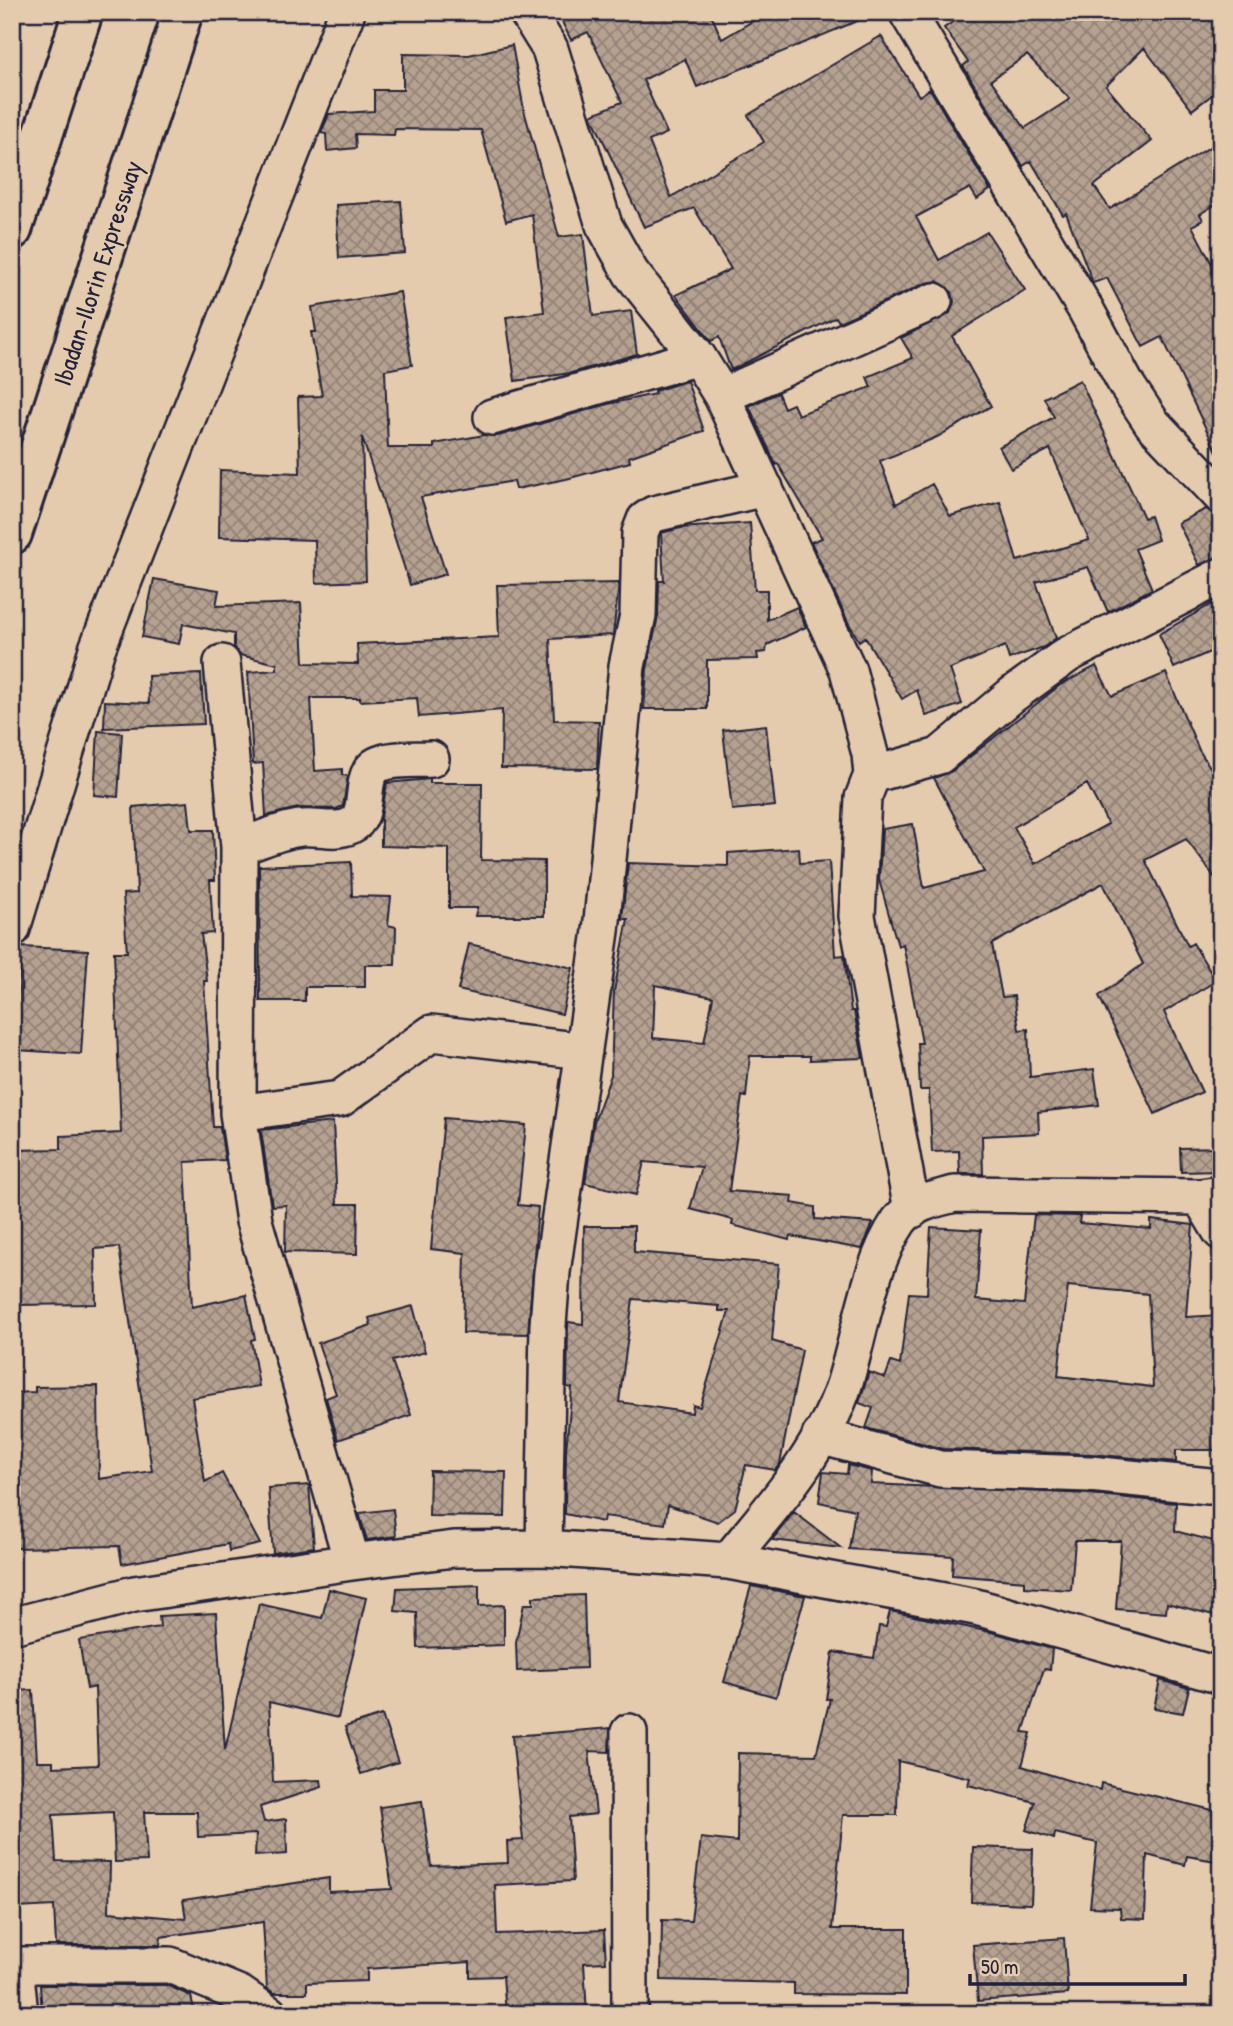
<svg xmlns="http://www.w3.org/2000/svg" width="1233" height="2026" viewBox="0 0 1233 2026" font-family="'Patrick Hand',sans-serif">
<defs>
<pattern id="building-cross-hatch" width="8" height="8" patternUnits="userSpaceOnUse" patternTransform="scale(1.75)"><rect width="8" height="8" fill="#b5a190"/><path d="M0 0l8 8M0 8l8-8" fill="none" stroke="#938377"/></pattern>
</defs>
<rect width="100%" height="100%" fill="#e5cbad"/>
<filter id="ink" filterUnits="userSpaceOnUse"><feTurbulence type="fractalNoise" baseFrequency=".0143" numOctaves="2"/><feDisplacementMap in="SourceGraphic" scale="14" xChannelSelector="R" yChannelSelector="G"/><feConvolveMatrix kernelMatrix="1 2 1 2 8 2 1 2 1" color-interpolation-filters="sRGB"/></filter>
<g filter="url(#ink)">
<!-- building -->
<path fill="url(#building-cross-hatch)" stroke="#22223b" stroke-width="2" fill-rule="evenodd" d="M557 12H710L722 39 768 12H879L697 87 685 59 643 80 667 133 649 141 671 197 764 142 748 115 881 36 919 96 930 89 990 190 977 199 970 188 916 217 939 260 987 232 1025 290 952 336 991 406 937 437 880 461 896 504 932 484 950 516 1000 502 1017 561 1089 540 1050 449 1011 469 999 447 1054 417 1044 398 1080 380 1144 518 1150 516 1158 540 1135 549 1152 589 1108 612 1088 567 1036 582 1056 638 1044 647 1009 659 1005 646 950 669 962 704 926 716 917 690 902 699 865 637 859 641 848 622 811 542 822 538 778 464 776 465 749 406 778 393 784 408 793 404 798 415 871 387 867 377 913 358 901 338 950 313 954 302 952 292 937 281 926 283 839 322 836 317 731 370 719 337 711 341 676 295 731 269 694 208 644 227 591 115 622 102 588 32 571 40Z
M967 12H1211L1221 25V88L1192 110 1144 48 1106 86 1152 141 1094 186 1110 209 1221 140V201L1200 214 1203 220 1192 226 1221 281V460L1162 337 1143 347 1107 278 1093 283 1066 213 1063 215 1031 161 1023 166 963 66 968 62 944 28ZM1027 55 1070 99 1025 128 991 80Z
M512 45 524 110 559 237 583 234 593 316 631 311 637 354 571 373 515 381 506 317 544 312 532 214 506 221 481 130 395 129 394 135 355 134 356 148 327 151 326 134 321 133 329 114 374 111V90H403V54L469 55Z
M401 201 405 253 339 258 336 205Z
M400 292 412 365 385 370 388 448H434V444L484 435 498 436 608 404 655 394 654 391 687 381 704 431 629 457 630 462 566 479 516 489 514 481 421 497 446 574 410 585 362 437 366 581 316 583 315 540 219 537 220 470 300 473 298 397 322 396 311 332H316L312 307Z
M1206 509 1221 519V556L1199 565 1178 523Z
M750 523 755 590H767V620L797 607 806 627 767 645 766 652 757 653 758 659 707 660V709H644L647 669 658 616 659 581H664L661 533 681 528Z
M154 579 219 590 216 606 301 603 304 663 358 664 357 644 499 637 497 585 619 583 613 635 550 639 554 720 599 721 597 769 501 768 502 710 419 717 417 698 360 701V698H311L315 771 342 769V775L348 776 343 806 336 809 298 808 266 816 263 763 253 764 248 672 277 670V664L240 655 234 648V634L183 624 179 644 142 637Z
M1221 599V647L1174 668 1159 634Z
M1096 666 1112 696 1166 673 1199 750 1221 784V886L1186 839 1145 860 1188 946 1193 943 1216 981 1164 1012 1202 1092 1155 1114 1099 996 1143 964 1103 883 992 944 1002 997 1014 996 1019 1030 1028 1029 1030 1077 1094 1069 1099 1105 1038 1112 1039 1133 982 1136 983 1174H960L959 1151 932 1152 929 1090H920L918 1043H922L903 944 898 946 879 880 882 829 913 824 924 888 984 872 934 778 952 771 1060 685ZM1087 784 1108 824 1035 864 1014 827Z
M201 674 204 724 104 728 105 701 149 703 148 676Z
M766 725 775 806 732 810 723 730Z
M98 731 122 733 118 797 94 795Z
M430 779V783H482L481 860 544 861V916H475L477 908H449V848L381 846V817L387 783Z
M188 802 191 830H213L215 880H210L213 933 201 934 207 981H204L213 1127H220L225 1160 185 1162 192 1307 246 1295 255 1339 251 1340 259 1386 192 1398 205 1482 222 1473 260 1544 229 1551 228 1544 122 1564 119 1546 15 1548 12 1393 35 1392V1387L98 1386 99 1479 152 1471 119 1247 95 1249 96 1304 15 1305 14 1150 61 1149V1136L121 1133 114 952H127L123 894 137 893 133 807Z
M799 848 800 863 829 861 835 956 844 955 851 1011H854L863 1058 810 1060V1056H750L746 1097 742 1096 729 1191 793 1196 792 1203 815 1207V1219L873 1223 862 1249 790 1236 789 1240 732 1225 733 1220 690 1209 702 1167 644 1162 636 1195 585 1183 594 1122 611 1075 614 991 628 919H622L628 863 728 866V853ZM655 985 713 997 704 1043 653 1038Z
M351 862 352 896 391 897 388 925 396 927 395 965H365V987H305V1001H260L259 866Z
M469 944 573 968 562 1014 458 990Z
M21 947 88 950 81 1054 16 1050Z
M444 1118 526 1125 518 1205 538 1207 528 1334 463 1333 465 1253 431 1249Z
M333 1122 337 1204H358L357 1254 285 1252 286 1205 272 1206 261 1130Z
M1221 1147V1171L1181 1172 1180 1148Z
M1034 1215 1080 1216 1079 1223 1151 1229V1220L1193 1225 1186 1317 1221 1315V1450H1176V1462L1091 1454 943 1449 866 1428 873 1408 859 1403 869 1372 885 1378 891 1362 900 1365 909 1293 927 1294 931 1227 981 1230 976 1300 1024 1304ZM1068 1286 1148 1294 1153 1387 1058 1376Z
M584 1226H634V1252L779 1264 772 1341 802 1350 780 1464 775 1470 746 1465 735 1509 718 1522 668 1505 665 1524 604 1516 603 1522 565 1514 566 1450 572 1388 567 1387 568 1326V1322L583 1324ZM633 1299 719 1306V1311H729L700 1407 693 1405 692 1413 619 1402Z
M413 1306 425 1352 392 1361 411 1415 338 1440 326 1398 336 1394 318 1343 371 1325 369 1318Z
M848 1465 872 1471 871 1484 1089 1494 1176 1503 1175 1531 1221 1543V1617L1167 1603 1166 1613 1116 1609 1121 1541H1075L1071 1590 1025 1587V1581L952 1575 953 1556 849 1549 855 1510 819 1502 823 1472 847 1474Z
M430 1471 506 1472 505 1517 429 1516Z
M309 1485 314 1547 273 1553 268 1488Z
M393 1509 396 1536 367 1540 359 1513Z
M794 1512 841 1548 772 1540Z
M479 1585V1606L504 1605V1645L418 1648 417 1613 395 1611 397 1588Z
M751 1586 805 1596 776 1697 724 1682Z
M329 1589 366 1598 338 1718 269 1702 273 1782 321 1780 322 1787 260 1807 264 1822 286 1819 287 1854 255 1856 256 1834 198 1837 197 1812H144L147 1861 115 1862 113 1812 53 1815 56 1861 110 1862 109 1912 186 1919 183 1900 329 1878V1892L392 1889 380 1807 422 1801 431 1866 508 1863 507 1841 523 1840 512 1736 610 1728 609 1752 589 1751 596 1814 569 1817 573 1881 495 1885 497 1934 604 1930 606 1962 584 1963 587 2014H506L503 1976 470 1977V1962L367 1969V1981L307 1983V1993H274L267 1988 263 1922 161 1937 160 1945H56L54 1906 18 1908 12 1822V1691L33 1690 37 1761H53V1767L98 1765 95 1687 87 1689 79 1640 160 1627 159 1616 216 1613 225 1750 259 1604 322 1618Z
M584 1595 586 1668 517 1671 516 1642 524 1604H533V1597Z
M890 1611 995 1633 1052 1649 1050 1670 1044 1669 1023 1732 1031 1733 1022 1766 1100 1790 1101 1783 1221 1812V1862L1187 1856 1185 1865 1147 1855 1145 1919 1121 1918 1120 1908 1090 1907 1097 1843 1055 1833 1054 1839 1026 1830 1035 1802 968 1785 970 1778 898 1761 897 1815H843L832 1929H906V1995L794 1994V1983L661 1980 662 1920 691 1921 701 1838 737 1842 738 1753 816 1755 830 1699H826L833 1652 874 1658 879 1626 886 1627Z
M1160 1680 1189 1688 1183 1713 1154 1708Z
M382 1715 398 1762 361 1774 345 1727Z
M973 1847 1033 1849 1031 1904 971 1902Z
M1064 1938 1068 1994 978 2001 973 1945Z
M40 1985H166L191 1996 195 2014H42Z"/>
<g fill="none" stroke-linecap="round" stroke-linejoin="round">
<defs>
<path id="street" d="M527 12 550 49 604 225 631 273 698 357 722 396 848 670 870 754 872 775 863 798 857 916 912 1210
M907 12 1086 310 1126 384 1152 423 1221 496
M722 396 934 301
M492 417 698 357
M222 663 239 847 238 1113 254 1221 352 1562
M872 775 939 756 1012 695 1067 655 1221 576
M239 847C259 841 280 830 301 828 317 826 335 833 350 826 375 815 354 771 382 763 397 758 416 760 431 759
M12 929 97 649 347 12
M238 1113 340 1099 432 1033 584 1051
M1200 1197 1221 1232
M820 1436 940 1469 1090 1474 1209 1486
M544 1548 548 1325 552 1272 601 931 627 666 638 615 640 533 645 520 654 514 765 488
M728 1561C771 1508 820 1455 843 1388 860 1337 868 1266 899 1221 912 1203 935 1199 955 1194L1200 1197 1221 1194
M12 1626 134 1594 352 1562 454 1549 544 1548 728 1561 976 1607 1221 1676
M629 1732 630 2014
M12 1965H170L240 1994 269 2014
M15 1965 20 2014"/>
<path id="highway" d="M12 230 83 12
M12 534 183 12"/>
</defs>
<!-- street casing -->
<use href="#street" stroke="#22223b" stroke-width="40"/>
<!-- highway casing -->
<use href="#highway" stroke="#22223b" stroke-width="44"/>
<!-- street -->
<use href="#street" stroke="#e5cbad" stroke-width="35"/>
<!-- highway -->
<use href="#highway" stroke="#e5cbad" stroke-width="38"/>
</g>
</g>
<g text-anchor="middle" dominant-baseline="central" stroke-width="5" stroke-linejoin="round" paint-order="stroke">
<!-- street labels -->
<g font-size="26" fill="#22223b" stroke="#e5cbad">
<text transform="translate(97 273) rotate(-72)">Ibadan-Ilorin Expressway</text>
</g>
</g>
<!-- margin -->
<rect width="1233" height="2026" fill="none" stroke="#e5cbad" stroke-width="42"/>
<rect x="21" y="21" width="1191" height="1984" fill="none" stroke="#22223b" stroke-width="2.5" filter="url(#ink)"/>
<!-- scale -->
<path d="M970 1974v10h215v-10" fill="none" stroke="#22223b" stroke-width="3.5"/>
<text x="981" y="1974" font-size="21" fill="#22223b" stroke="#e5cbad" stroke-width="5" paint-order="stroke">50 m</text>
</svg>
